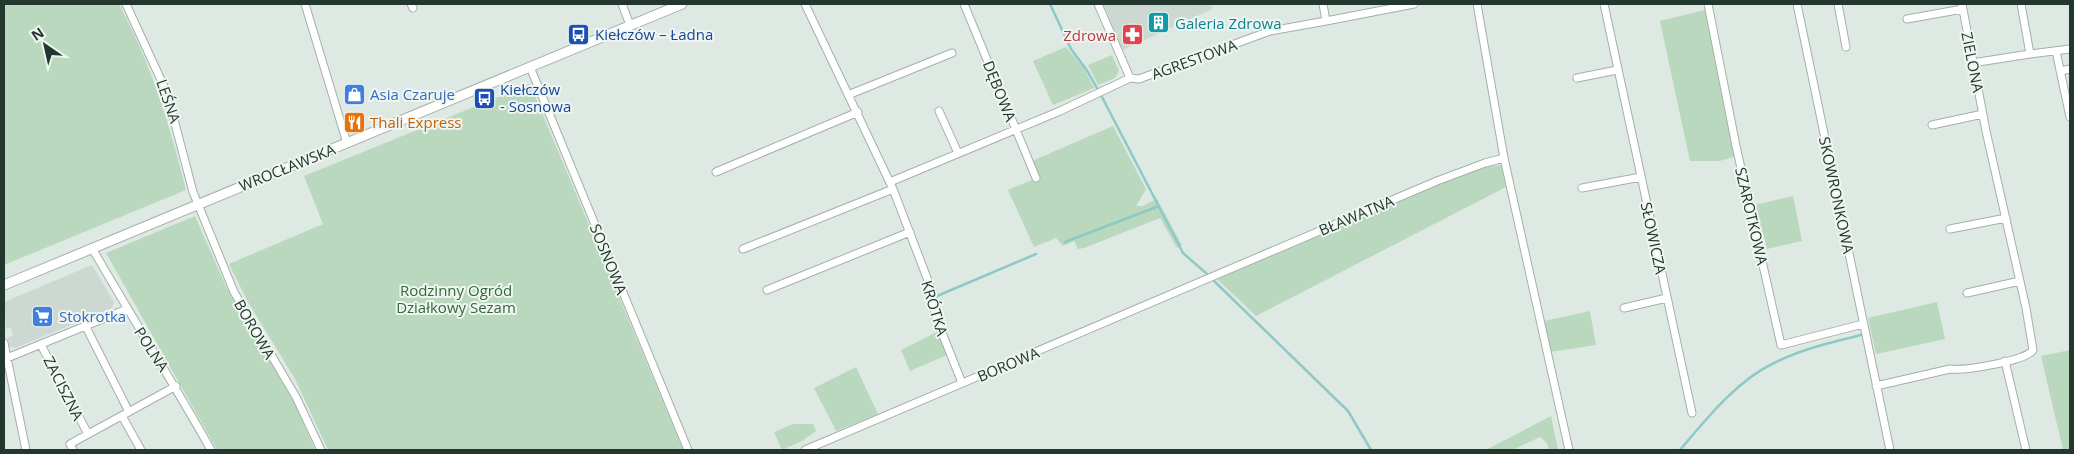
<svg xmlns="http://www.w3.org/2000/svg" width="2074" height="454" viewBox="0 0 2074 454" font-family="'Open Sans',sans-serif">
<rect width="100%" height="100%" fill="#dfe9e3"/>
<!-- built -->
<path fill="#ced8d2" d="M1103 4H1211L1212 9 1123 50Z
M92 265 114 302 112 308 15 348 9 346 7 337 13 336 11 328 6 329 4 302Z"/>
<!-- green -->
<path fill="#bad8bd" d="M4 4H119C152 67 169 122 186 190L4 265Z
M1705 10 1736 156 1720 161H1690L1660 21Z
M1066 47 1083 67 1094 88 1053 105 1033 61Z
M1112 55 1119 71 1115 78 1098 85 1088 65Z
M530 84 683 450H328L295 379 248 302 229 264 323 224 304 176Z
M1113 126 1146 189 1136 206H1142L1157 199 1182 245 1177 248 1160 218 1084 248 1078 249 1074 241 1063 246 1056 238 1034 247 1008 190 1034 179 1032 161Z
M1501 165 1506 187 1256 316 1215 277 1480 167Z
M1793 196 1802 241 1767 249 1755 205Z
M195 216 227 289 294 402 315 450H217L106 253Z
M1937 302 1945 339 1876 354 1868 318Z
M1590 311 1596 345 1550 352 1544 321Z
M937 332 947 355 910 371 901 350Z
M2070 350V450H2063L2041 356Z
M856 367 878 414 836 431 814 388Z
M1551 416 1558 450H1549L1547 443 1540 437 1512 450H1486Z
M793 424H813L816 431 802 441 782 450 774 432Z"/>
<g fill="none" stroke-linecap="round" stroke-linejoin="round">
<!-- stream -->
<path stroke="#8dc9c7" stroke-width="2.5" d="M1050 4 1071 49 1086 69 1097 88
M1102 97 1183 253 1207 274
M1065 242 1159 206
M1212 279 1348 411 1371 450
M937 296 1036 254
M1680 450C1707 418 1737 380 1776 362 1802 349 1832 342 1861 335"/>
<defs>
<path id="minor" d="M126 4 167 93 193 192 234 292 296 397 321 450
M305 4 347 143
M411 4 413 8
M622 4 630 25
M805 4 893 189 932 291 935 315 962 383
M964 4 1036 178
M1098 4 1130 78
M1323 4 1326 21 1414 4
M1477 4 1504 158 1569 450
M1604 4 1692 413
M1708 4 1736 146 1781 345 1863 324
M1797 4 1890 450
M1838 4 1846 47
M2021 4 2030 54 2070 49
M1907 19 1963 9
M2056 51 2070 117
M1972 63 2030 54
M530 67 688 450
M2060 71 2070 69
M1577 78 1617 70
M848 95 952 53
M939 111 958 153
M1932 125 1983 114
M716 172 858 112
M890 182 1060 111 1130 78 1139 79 1270 31 1326 21
M1582 188 1641 177
M1950 229 2006 218
M92 248C131 316 173 382 211 450
M743 249 893 189
M767 290 910 232
M1967 293 2020 281
M1624 308 1667 298
M86 327 129 412
M4 343 7 358 127 309
M41 345 88 434
M7 358 26 450
M2005 361 2026 450
M1876 386 1950 369C1964 371 2026 361 2033 350L2026 308 1986 131 1962 4
M122 416 141 450
M73 450 70 444 176 386
M805 450 1437 181 1485 163 1504 158"/>
<path id="tertiary" d="M4 285 682 4"/>
</defs>
<!-- minor casing -->
<use href="#minor" stroke="#a3b0a9" stroke-width="9"/>
<!-- tertiary casing -->
<use href="#tertiary" stroke="#a3b0a9" stroke-width="11"/>
<!-- minor -->
<use href="#minor" stroke="#fff" stroke-width="7"/>
<!-- tertiary -->
<use href="#tertiary" stroke="#fff" stroke-width="9"/>
</g>
<!-- icons -->
<defs>
<symbol id="building-square" viewBox="-11 -11 22 22"><rect x="-9" y="-9" width="18" height="18" rx="4" fill="#0f9aa8" stroke="#eff6f1"/><path d="M-4-6H4V6H1V3H-1V6H-4ZM-2.5-4.3h1.7v1.8h-1.7ZM.8-4.3h1.7v1.8H.8ZM-2.5-1h1.7V.8h-1.7ZM.8-1h1.7V.8H.8Z" fill="#fff"/></symbol>
<symbol id="bus-square" viewBox="-11 -11 22 22"><rect x="-9" y="-9" width="18" height="18" rx="4" fill="#1a4fb4" stroke="#eff6f1"/><path d="M-5-6H5V4H4V6H2V4H-2V6H-4V4H-5ZM-3.5-4V0h7V-4ZM-3.5 1.2v1.5H-2V1.2ZM2 1.2v1.5H3.5V1.2Z" fill="#fff"/></symbol>
<symbol id="pharmacy-square" viewBox="-11 -11 22 22"><rect x="-9" y="-9" width="18" height="18" rx="4" fill="#e0444e" stroke="#eff6f1"/><path d="M-2-6h4v4h4v4h-4v4h-4v-4h-4v-4h4Z" fill="#fff"/></symbol>
<symbol id="shop-square" viewBox="-11 -11 22 22"><rect x="-9" y="-9" width="18" height="18" rx="4" fill="#3f7fe0" stroke="#eff6f1"/><path d="M-5-2.5h2.3a2.7 3.5 0 0 1 5.4 0H5L5.5 6h-11ZM-1.5-2.5h3a1.5 2.3 0 0 0-3 0Z" fill="#fff"/></symbol>
<symbol id="restaurant-square" viewBox="-11 -11 22 22"><rect x="-9" y="-9" width="18" height="18" rx="4" fill="#e8710a" stroke="#eff6f1"/><path d="M-5-6h1v4h1v-4h1v4h1v-4h1v5L-1.5 .5V6h-2V.5L-5-1ZM5-6V6H3V1.5H1.5Q1.5-4 5-6Z" fill="#fff"/></symbol>
<symbol id="supermarket-square" viewBox="-11 -11 22 22"><rect x="-9" y="-9" width="18" height="18" rx="4" fill="#3f7fe0" stroke="#eff6f1"/><path d="M-6-5.5h2.5l.6 2H6L4.5 2H-2.5L-4.4-4H-6ZM-1.5 3.2a1.3 1.3 0 1 0 .1 0ZM3 3.2a1.3 1.3 0 1 0 .1 0Z" fill="#fff"/></symbol>
</defs>
<g fill-rule="evenodd">
<use href="#building-square" x="1146" y="10" width="25" height="25"/>
<use href="#bus-square" x="566" y="22" width="25" height="25"/>
<use href="#pharmacy-square" x="1120" y="22" width="25" height="25"/>
<use href="#shop-square" x="342" y="82" width="25" height="25"/>
<use href="#bus-square" x="472" y="86" width="25" height="25"/>
<use href="#restaurant-square" x="342" y="110" width="25" height="25"/>
<use href="#supermarket-square" x="30" y="304" width="25" height="25"/>
</g>
<g text-anchor="middle" dominant-baseline="central" stroke-width="4" stroke-linejoin="round" paint-order="stroke">
<!-- culture labels -->
<g font-size="15" fill="#0d838f" stroke="#eff6f1" text-anchor="start">
<text x="1175" y="23">Galeria Zdrowa</text>
</g>
<!-- transit labels -->
<g font-size="15" fill="#164399" stroke="#eff6f1" text-anchor="start">
<text x="595" y="34">Kiełczów – Ładna</text>
<text x="500" y="89">Kiełczów<tspan x="500" dy="17">- Sosnowa</tspan></text>
</g>
<!-- health labels -->
<g font-size="15" fill="#be3a42" stroke="#eff6f1" text-anchor="end">
<text x="1116" y="35">Zdrowa</text>
</g>
<!-- street labels -->
<g font-size="15" fill="#22372d" stroke="#eff6f1">
<text transform="translate(1194 59) rotate(-20)">AGRESTOWA</text>
<text transform="translate(1973 62) rotate(79)">ZIELONA</text>
<text transform="translate(1000 91) rotate(68)">DĘBOWA</text>
<text transform="translate(169 101) rotate(71)">LEŚNA</text>
<text transform="translate(287 167) rotate(-22)">WROCŁAWSKA</text>
<text transform="translate(1837 195) rotate(78)">SKOWRONKOWA</text>
<text transform="translate(1356 215) rotate(-23)">BŁAWATNA</text>
<text transform="translate(1752 216) rotate(77)">SZAROTKOWA</text>
<text transform="translate(1654 238) rotate(78)">SŁOWICZA</text>
<text transform="translate(609 259) rotate(68)">SOSNOWA</text>
<text transform="translate(935 308) rotate(73)">KRÓTKA</text>
<text transform="translate(255 329) rotate(60)">BOROWA</text>
<text transform="translate(152 349) rotate(57)">POLNA</text>
<text transform="translate(1008 364) rotate(-23)">BOROWA</text>
<text transform="translate(64 388) rotate(63)">ZACISZNA</text>
</g>
<!-- shop labels -->
<g font-size="15" fill="#366cbe" stroke="#eff6f1" text-anchor="start">
<text x="370" y="94">Asia Czaruje</text>
<text x="59" y="316">Stokrotka</text>
</g>
<!-- food labels -->
<g font-size="15" fill="#c56008" stroke="#eff6f1" text-anchor="start">
<text x="370" y="122">Thali Express</text>
</g>
<!-- park labels -->
<g font-size="15" fill="#31693c" stroke="#eff6f1">
<text x="456" y="290">Rodzinny Ogród<tspan x="456" dy="17">Działkowy Sezam</tspan></text>
</g>
</g>
<!-- border -->
<rect width="2074" height="454" fill="none" stroke="#22372d" stroke-width="10"/>
<!-- north arrow -->
<g transform="translate(45 45) rotate(326)" stroke="#eff6f1" stroke-width="4" paint-order="stroke">
<path d="M0-4L9 19L0 12L-9 19Z" fill="#22372d"/>
<text y="-8" font-size="14" font-weight="bold" text-anchor="middle" fill="#22372d">N</text>
</g>
</svg>
